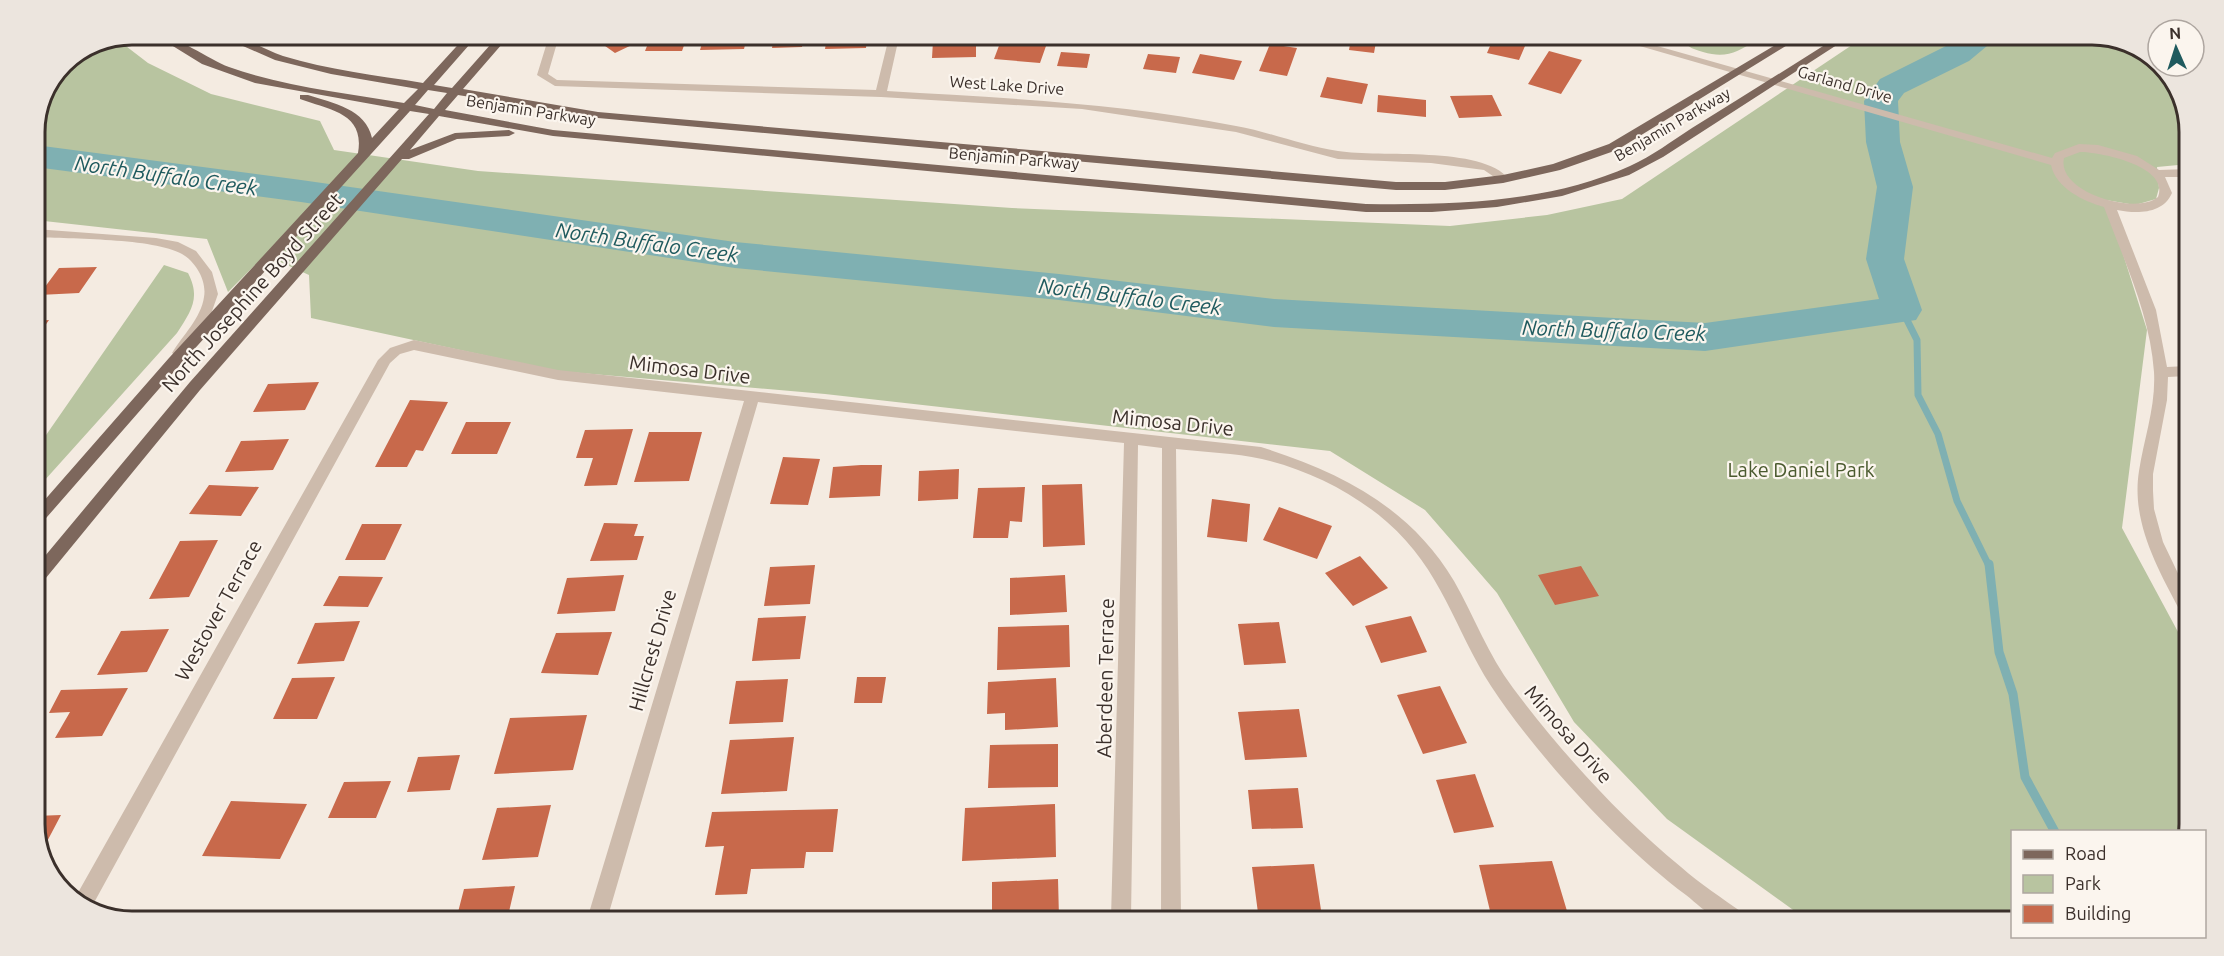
<svg xmlns="http://www.w3.org/2000/svg" width="2224" height="956" viewBox="0 0 2224 956" font-family="Ubuntu,sans-serif">
<rect width="100%" height="100%" fill="#f4ebe1"/>
<!-- green -->
<path fill="#b8c4a0" d="M118 40 148 63 211 94 320 121 334 150 478 171 1012 208 1450 226 1547 215 1622 199 1858 41 2129 42 2170 73 2189 126V164L2157 167 2159 188 2156 199 2135 205 2106 200 2147 330 2122 528 2184 643 2183 831 2012 832V921L1807 920 1667 819 1574 722 1497 593 1425 510 1330 451 825 394 557 371 311 318 309 275 265 255 228 292 207 239 35 220V126L63 63Z
M1683 40H1757C1737 52 1726 59 1703 52 1694 49 1688 48 1683 40Z
M164 265 188 273C201 298 191 311 177 333L35 491V451Z"/>
<g fill="none" stroke-linecap="round" stroke-linejoin="round">
<!-- stream-far1 -->
<path stroke="#7fb0b2" stroke-width="7" d="M1902 310 1917 340 1918 395 1938 434 1957 501 1989 566"/>
<!-- stream -->
<path stroke="#7fb0b2" stroke-width="9" d="M1989 564 1999 652 2013 694 2025 777 2055 832"/>
<!-- river -->
<path fill="#7fb0b2" fill-rule="evenodd" d="M1956 41H1993L1969 61 1904 93 1898 101 1900 142 1913 187 1904 259 1922 310 1916 320 1705 351 1274 327 1059 300 735 268 301 202 35 167V145L301 180 735 242 1059 274 1274 299 1705 323 1879 299 1866 259 1877 187 1866 142 1864 101 1880 79Z"/>
</g>
<!-- building -->
<path fill="#c8694b" d="M591 36H627L636 43 615 53Z
M651 36 687 37 682 51H645Z
M704 37H747L744 49 700 50Z
M774 37H804L802 47 772 48Z
M827 37H867L866 48 825 49Z
M1351 39 1376 42 1374 53 1349 50Z
M1493 39 1525 46 1519 60 1487 53Z
M976 40V57L932 58 933 41Z
M1000 43 1046 46 1040 63 994 59Z
M1270 44 1297 48 1287 76 1259 71Z
M1549 51 1582 60 1561 94 1528 84Z
M1061 52 1090 54 1087 68 1057 66Z
M1148 54 1180 57 1176 73 1143 69Z
M1200 54 1242 61 1234 80 1192 73Z
M1327 77 1368 84 1362 104 1320 97Z
M1378 95 1426 100V117L1377 112Z
M1492 95 1502 116 1459 118 1450 96Z
M97 267 79 293 39 295 59 268Z
M49 320 35 340V321Z
M319 382 305 410 253 412 268 384Z
M410 400 448 402 423 451 416 450 407 467H375Z
M466 422H511L497 454H451Z
M633 429 617 485 584 486 593 458H576L585 430Z
M649 432H702L689 481 634 482Z
M289 439 273 470 225 472 241 441Z
M783 457 820 459 808 505 770 504Z
M861 465H882L880 496 829 498 833 467Z
M959 469 958 499 918 501 919 471Z
M1082 484 1085 545 1043 547 1042 485Z
M209 485 259 487 241 516 189 514Z
M1025 487 1022 522 1010 521 1008 538H973L978 488Z
M1212 499 1250 504 1247 542 1207 537Z
M1279 507 1332 526 1317 559 1263 540Z
M604 523 638 524 634 536H644L637 560 590 561Z
M362 524H402L385 560H345Z
M218 540 189 597 149 599 180 541Z
M1360 556 1388 588 1353 606 1325 573Z
M815 565 810 604 764 606 770 567Z
M1581 566 1599 596 1555 605 1538 575Z
M624 575 615 611 557 614 567 578Z
M1065 575 1067 612 1010 615V578Z
M339 576 383 577 368 607 323 606Z
M806 616 800 659 752 661 758 618Z
M1411 616 1427 652 1381 663 1365 626Z
M360 621 344 661 297 664 315 623Z
M1279 622 1286 663 1244 665 1238 624Z
M1069 625 1070 667 997 670 998 627Z
M169 629 147 672 97 675 121 631Z
M612 632 598 675 541 673 556 633Z
M335 677 317 719H273L292 678Z
M857 677H886L882 703H854Z
M1056 678 1058 727 1005 730V713L987 714 988 682Z
M788 679 783 722 729 724 736 681Z
M1440 686 1467 743 1423 754 1397 695Z
M128 688 102 736 55 738 70 712 49 713 61 690Z
M1299 709 1307 757 1245 760 1238 712Z
M587 715 573 770 494 774 510 718Z
M794 737 787 791 721 794 730 740Z
M1058 744V787L988 788 990 745Z
M460 755 450 790 407 792 418 757Z
M1475 774 1494 827 1454 833 1436 780Z
M391 781 376 818H328L344 782Z
M1298 788 1303 828 1252 829 1248 790Z
M231 801 307 804 280 859 202 856Z
M1055 804 1056 857 962 861 965 808Z
M551 805 538 857 482 860 497 808Z
M838 809 833 852H806L804 868 751 869 747 894 715 895 724 846 705 847 712 812Z
M61 815 42 851 35 831V816Z
M1552 861 1567 911 1491 915 1479 865Z
M1314 864 1321 910 1258 913 1252 867Z
M1058 879 1059 918 992 917V882Z
M515 886 508 916H457L464 889Z"/>
<g fill="none" stroke-linecap="round" stroke-linejoin="round">
<!-- minor -->
<path fill="#cdbbac" fill-rule="evenodd" d="M549 36H559L548 74 557 80 876 90 889 37H899L887 91C1004 98 1121 103 1236 126 1270 132 1303 146 1338 151 1380 158 1481 145 1509 179L1503 183 1484 170 1431 163 1338 159 1236 132 1082 109 881 97 555 86 537 75Z
M1619 40H1636L2052 158 2055 153 2079 144 2098 145 2137 156 2159 170 2189 169V177H2165L2172 193C2163 214 2137 214 2117 210L2156 310 2167 367 2187 366V376L2168 377 2167 400 2153 474V491L2154 509 2163 542 2185 588V611L2179 609C2157 567 2131 521 2139 471 2144 438 2156 406 2154 372 2150 314 2124 261 2104 207 2083 201 2056 188 2051 165ZM2080 152C2100 152 2170 166 2158 197 2135 216 2056 192 2064 158Z
M35 229 156 238 178 242 196 251 212 272 218 294 211 314 184 356 179 358 172 353C183 335 201 318 204 297 207 281 196 262 182 254 154 238 70 239 35 237Z
M414 340 558 370 1261 447C1340 472 1410 507 1454 581 1474 616 1488 655 1513 688 1562 753 1618 815 1681 867 1700 884 1722 898 1743 913L1746 920C1738 920 1726 922 1719 919 1707 914 1696 903 1686 895 1619 845 1537 756 1491 686 1454 628 1442 570 1387 522 1353 492 1306 469 1262 459 1235 453 1204 452 1176 449L1181 918H1161L1162 448 1138 445 1131 918H1111L1124 443 758 402 608 916H588L744 401 558 380 414 350 400 354 390 363 90 910 75 898 378 360 390 348Z"/>
<!-- major -->
<path fill="#7d675c" fill-rule="evenodd" d="M155 35C173 33 208 59 229 67 285 87 346 93 404 103L418 89 331 74 275 60 218 35C241 34 261 48 283 56 328 70 376 75 423 83L466 36H477L434 85 452 88 498 36H509L463 89 598 112 1396 182H1445L1503 175 1553 164 1609 144 1782 41H1794L1617 150 1560 170 1503 183 1445 190H1396L598 118 458 95 445 110 553 130 1366 204C1454 205 1548 203 1630 166 1652 156 1672 141 1692 128 1739 99 1785 70 1831 41H1843L1663 157 1629 175 1562 196 1497 207 1432 212H1366L553 136 439 116 410 150 455 133 509 130 515 133 509 136 457 139 409 159H402L200 390 41 584 35 586V568L190 382 429 114 410 111 179 366 40 525 35 527V511L169 358 358 153C365 113 330 110 300 99V95H308C333 103 366 109 372 138L399 109 255 83 202 64ZM428 90 447 93 434 109 415 105Z"/>
</g>
<g text-anchor="middle" dominant-baseline="central" stroke-width="4.5" stroke-linejoin="round" paint-order="stroke">
<!-- far-street labels -->
<g font-size="16" fill="#3b302b" stroke="#fbf5ee">
<text transform="translate(1845 84) rotate(16)">Garland Drive</text>
<text transform="translate(1007 85) rotate(4)">West Lake Drive</text>
<text transform="translate(531 110) rotate(9)">Benjamin Parkway</text>
<text transform="translate(1672 124) rotate(-30)">Benjamin Parkway</text>
<text transform="translate(1014 158) rotate(5)">Benjamin Parkway</text>
</g>
<!-- street labels -->
<g font-size="20" fill="#3b302b" stroke="#fbf5ee">
<text transform="translate(252 292) rotate(-48)">North Josephine Boyd Street</text>
<text transform="translate(690 369) rotate(7)">Mimosa Drive</text>
<text transform="translate(1173 422) rotate(6)">Mimosa Drive</text>
<text transform="translate(218 610) rotate(-61)">Westover Terrace</text>
<text transform="translate(652 650) rotate(-74)">Hillcrest Drive</text>
<text transform="translate(1105 678) rotate(-89)">Aberdeen Terrace</text>
<text transform="translate(1569 734) rotate(49)">Mimosa Drive</text>
</g>
<!-- park labels -->
<g font-size="20" fill="#4a5a2e" stroke="#fbf5ee">
<text x="1801" y="469">Lake Daniel Park</text>
</g>
<!-- water labels -->
<g font-size="21" font-style="italic" fill="#1f5a5e" stroke="#fbf5ee">
<text transform="translate(166 175) rotate(8)">North Buffalo Creek</text>
<text transform="translate(647 242) rotate(8)">North Buffalo Creek</text>
<text transform="translate(1130 296) rotate(7)">North Buffalo Creek</text>
<text transform="translate(1614 330) rotate(2)">North Buffalo Creek</text>
</g>
</g>
<!-- crop -->
<path d="M0 0H2224V956H0ZM132 45H2092A87 87 0 0 1 2179 132V824A87 87 0 0 1 2092 911H132A87 87 0 0 1 45 824V132A87 87 0 0 1 132 45Z" fill="#ece5de" fill-rule="evenodd"/>
<path fill="none" stroke="#3b302b" stroke-width="3" d="M132 45H2092A87 87 0 0 1 2179 132V824A87 87 0 0 1 2092 911H132A87 87 0 0 1 45 824V132A87 87 0 0 1 132 45Z"/>
<!-- legend -->
<rect x="2011" y="830" width="195" height="108" fill="#fbf5ee" stroke="#aea6a0" stroke-width="1.5"/>
<rect x="2023" y="850" width="30" height="9" fill="#7d675c" stroke="#aea6a0" stroke-width="1.5"/>
<text x="2065" y="860" font-size="18" fill="#3b302b">Road</text>
<rect x="2023" y="875" width="30" height="18" fill="#b8c4a0" stroke="#aea6a0" stroke-width="1.5"/>
<text x="2065" y="890" font-size="18" fill="#3b302b">Park</text>
<rect x="2023" y="905" width="30" height="18" fill="#c8694b" stroke="#aea6a0" stroke-width="1.5"/>
<text x="2065" y="920" font-size="18" fill="#3b302b">Building</text>
<!-- north arrow -->
<g transform="translate(2176 48) rotate(357)"><circle r="28" fill="#fbf5ee" stroke="#aea6a0" stroke-width="1.5"/>
<path d="M0-4.5L10 22L0 15L-10 22Z" fill="#1f5a5e"/>
<text y="-9" font-size="16" font-weight="bold" text-anchor="middle" fill="#3b302b">N</text>
</g>
</svg>
